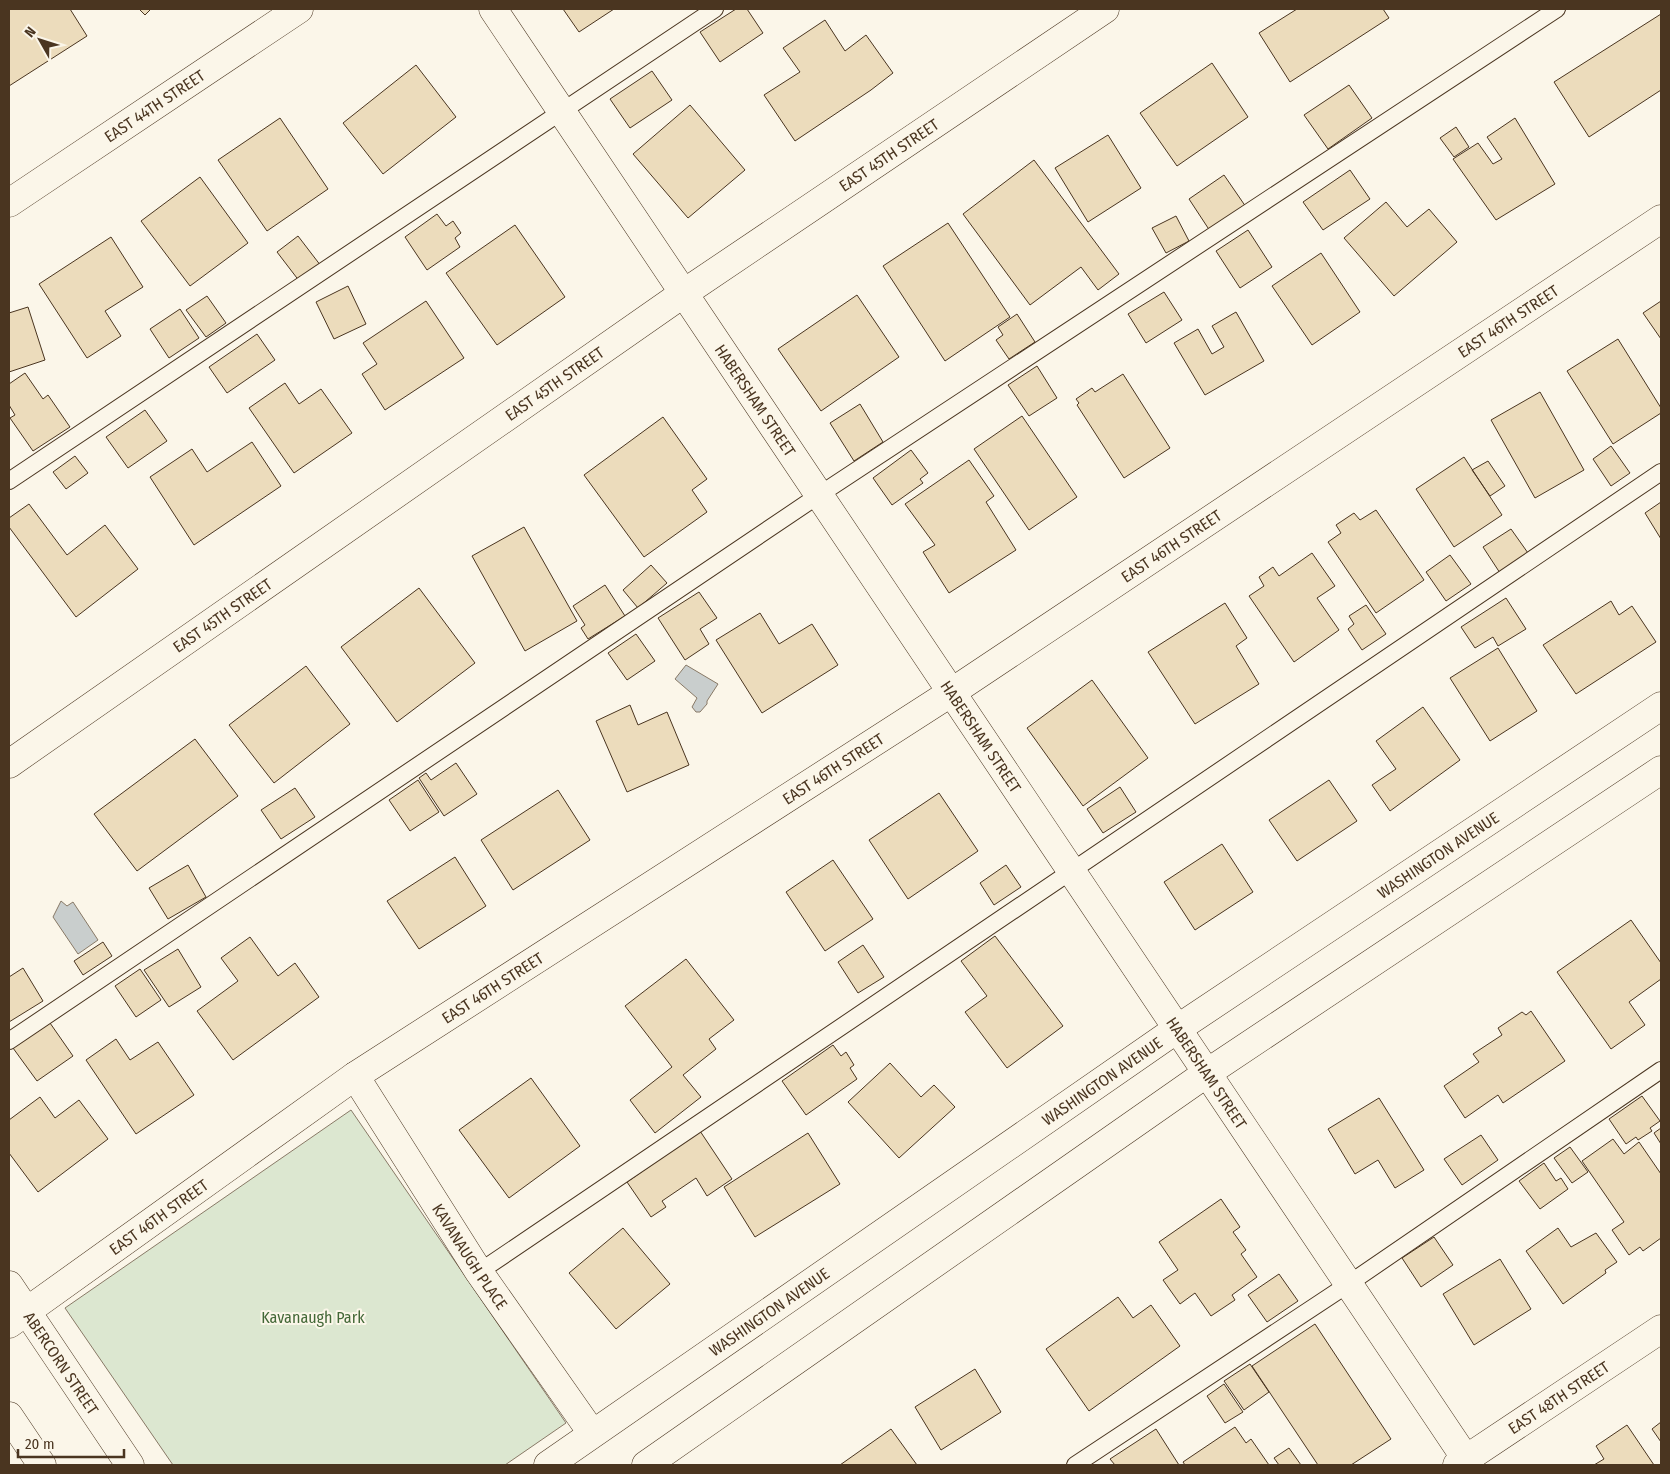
<svg xmlns="http://www.w3.org/2000/svg" width="1670" height="1474" viewBox="0 0 1670 1474" font-family="'Fira Sans Condensed',sans-serif">
<rect width="100%" height="100%" fill="#fbf6e9"/>
<!-- green -->
<path fill="#dce7d0" stroke="#887966" d="M351 1110 566 1423 505 1465H173L65 1308Z"/>
<!-- water -->
<path fill="#c9cecd" stroke="#887966" d="M686 665 718 684 707 701V704L700 712H696L692 707 697 698 675 679Z
M61 901 67 906 73 902 98 940 78 954 53 917Z"/>
<!-- building -->
<path fill="#ecdcbc" stroke="#4a3520" d="M9 9H70L87 36 9 86Z
M139 9H151L145 15Z
M563 9H614L579 32Z
M736 9H747L763 33 720 62 700 32Z
M1297 9H1383L1389 18 1290 82 1259 33Z
M1661 14V90L1589 137 1554 82Z
M825 20 845 51 866 35 893 73 871 90 795 141 764 95 800 72 783 48Z
M1212 63 1248 117 1177 166 1140 113Z
M416 65 456 117 383 174 343 123Z
M652 71 672 100 630 128 610 99Z
M1349 85 1372 118 1328 149 1304 115Z
M690 105 745 170 688 218 633 154Z
M280 118 328 189 267 231 218 160Z
M1515 118 1555 184 1496 220 1453 159 1478 143 1493 164 1502 159 1487 137Z
M1456 127 1469 147 1454 157 1440 138Z
M1108 135 1141 188 1088 222 1055 168Z
M1034 160 1119 274 1098 290 1081 267 1030 305 963 214Z
M1350 170 1370 199 1323 230 1303 202Z
M1224 175 1246 207 1210 231 1189 199Z
M200 177 248 243 190 286 141 221Z
M1386 202 1407 227 1429 209 1457 242 1394 296 1344 238Z
M437 214 446 226 453 221 461 233 455 238 460 247 427 270 405 237Z
M1176 216 1189 241 1166 253 1152 228Z
M948 223 1010 317 945 361 883 266Z
M515 225 565 297 497 345 446 273Z
M1248 230 1272 267 1240 288 1216 251Z
M298 236 321 266 300 282 277 252Z
M111 237 143 287 105 311 121 336 87 358 39 284Z
M1321 253 1360 312 1312 345 1272 286Z
M348 286 366 324 334 339 316 302Z
M1164 292 1182 320 1146 343 1128 314Z
M857 295 899 357 821 411 778 349Z
M207 296 226 323 206 337 186 310Z
M426 301 464 358 385 410 362 374 377 364 363 343Z
M1661 301V339L1643 313Z
M28 307 45 360 9 372V313Z
M180 309 199 338 169 358 150 329Z
M1236 312 1264 361 1205 395 1174 343 1198 329 1212 354 1224 347 1212 326Z
M1017 314 1035 342 1009 359 996 340 1003 335 998 327Z
M257 334 275 360 227 393 209 367Z
M1618 339 1661 408V413L1613 444 1567 371Z
M1037 366 1057 398 1029 416 1008 385Z
M25 373 43 399 48 395 70 427 33 451 10 418 15 415 9 405V384Z
M1123 374 1170 448 1124 478 1077 405 1079 403 1076 399 1092 388 1095 392Z
M285 383 299 404 321 389 352 433 294 473 249 408Z
M1540 392 1584 470 1535 498 1491 420Z
M860 404 883 442 854 461 830 423Z
M145 410 167 441 128 468 106 437Z
M1022 416 1077 497 1029 530 974 449Z
M663 417 707 479 692 490 707 512 644 557 584 475Z
M252 442 281 486 194 545 150 477 192 449 207 472Z
M1611 446 1630 473 1611 486 1593 459Z
M911 450 928 473 920 479 923 483 892 505 873 478Z
M75 456 88 473 66 489 53 472Z
M1464 457 1502 515 1454 547 1416 489Z
M969 460 994 496 986 502 1016 550 949 593 923 552 935 545 905 504Z
M1488 461 1505 486 1490 496 1472 470Z
M1661 502V539L1645 513Z
M29 504 67 555 105 525 138 569 76 617 9 527V518Z
M1376 510 1424 580 1376 613 1328 542 1341 533 1336 525 1354 513 1360 520Z
M524 527 577 621 525 651 472 556Z
M1511 529 1528 553 1500 573 1483 547Z
M1312 553 1335 586 1317 598 1339 630 1294 662 1249 596 1264 586 1259 577 1273 567 1279 576Z
M1450 555 1471 584 1446 601 1426 572Z
M651 565 667 583 638 608 623 590Z
M605 585 625 616 588 639 581 628 585 625 573 606Z
M419 588 475 663 397 722 341 647Z
M699 592 717 618 700 629 709 644 685 660 658 618Z
M1506 598 1526 629 1498 646 1493 637 1475 648 1461 627Z
M1611 601 1619 615 1632 606 1656 642 1576 694 1543 645Z
M1225 603 1247 638 1236 646 1259 684 1195 724 1148 652Z
M1366 605 1386 634 1362 650 1348 629 1354 624 1349 616Z
M760 613 779 644 812 624 838 665 762 713 716 640Z
M636 634 655 661 627 680 608 653Z
M1498 648 1537 711 1490 741 1450 678Z
M306 666 350 724 274 783 229 725Z
M1092 680 1148 758 1083 806 1027 728Z
M630 705 638 725 667 712 689 765 627 792 596 721Z
M1423 707 1460 760 1390 811 1372 785 1396 769 1376 741Z
M195 739 238 796 137 871 94 814Z
M456 763 477 794 444 816 419 778 426 773 431 780Z
M418 780 439 812 410 831 389 800Z
M1329 780 1357 821 1297 861 1269 820Z
M1120 787 1136 812 1103 833 1087 809Z
M295 788 315 817 281 839 261 810Z
M558 790 590 840 513 890 481 840Z
M939 793 978 851 908 899 869 840Z
M1222 844 1253 892 1195 930 1164 882Z
M455 857 486 906 419 949 387 901Z
M833 860 873 919 825 951 786 892Z
M188 865 206 897 168 919 149 888Z
M1006 865 1021 887 994 905 980 883Z
M1631 920 1661 963V979L1629 1002 1645 1025 1611 1049 1557 972Z
M995 936 1063 1026 1007 1068 965 1012 987 996 961 961Z
M250 937 278 976 295 963 319 997 233 1060 197 1011 238 981 221 958Z
M103 942 112 956 83 975 74 961Z
M863 945 884 977 858 993 838 962Z
M178 949 201 987 169 1007 144 970Z
M686 959 734 1020 709 1039 716 1049 683 1075 701 1097 655 1133 630 1100 672 1067 625 1006Z
M23 968 43 1001 9 1022V977Z
M140 969 161 1000 136 1017 115 986Z
M1531 1011 1565 1061 1503 1103 1498 1095 1465 1118 1444 1086 1479 1062 1473 1054 1502 1035 1498 1028 1522 1012 1526 1015Z
M50 1023 73 1056 37 1081 13 1048Z
M116 1039 130 1060 158 1042 194 1095 136 1134 86 1060Z
M833 1045 841 1056 846 1052 854 1065 850 1068 857 1079 806 1115 782 1081Z
M890 1063 921 1097 934 1085 955 1107 899 1158 848 1102Z
M531 1078 580 1146 509 1198 459 1130Z
M1642 1096 1660 1121 1650 1128 1652 1131 1638 1140 1636 1137 1626 1144 1609 1119Z
M40 1097 55 1118 79 1100 108 1139 38 1192 9 1153V1120Z
M1379 1098 1424 1170 1395 1188 1378 1160 1355 1174 1328 1129Z
M1661 1128V1144L1654 1133Z
M700 1131 732 1179 707 1196 696 1178 662 1201 666 1207 651 1217 627 1182Z
M808 1133 840 1184 755 1237 724 1187Z
M1481 1135 1498 1160 1462 1185 1444 1159Z
M1613 1139 1624 1154 1639 1142 1661 1174V1238L1643 1251 1640 1247 1629 1255 1612 1230 1624 1222 1582 1161Z
M1570 1147 1588 1172 1572 1183 1554 1158Z
M1544 1163 1556 1181 1561 1178 1568 1189 1540 1209 1519 1181Z
M1221 1199 1240 1227 1233 1232 1246 1250 1241 1254 1257 1277 1232 1295 1235 1300 1211 1316 1195 1293 1180 1304 1163 1280 1178 1270 1159 1242Z
M623 1228 670 1284 616 1329 569 1273Z
M1558 1228 1571 1247 1596 1233 1617 1262 1605 1270 1606 1273 1563 1304 1526 1251Z
M1434 1237 1453 1265 1421 1287 1402 1258Z
M1500 1259 1531 1309 1474 1345 1443 1294Z
M1279 1274 1298 1301 1267 1322 1248 1295Z
M1118 1297 1133 1318 1151 1305 1180 1346 1089 1411 1046 1349Z
M1315 1324 1391 1439 1351 1465H1318L1252 1366Z
M1250 1364 1269 1392 1244 1410 1224 1381Z
M975 1369 1001 1412 941 1450 915 1407Z
M1224 1384 1243 1412 1225 1423 1207 1396Z
M1661 1422V1442L1652 1429Z
M1627 1425 1654 1465H1594L1604 1459 1596 1446Z
M1235 1427 1246 1443 1251 1439 1269 1465H1185L1183 1462Z
M891 1429 917 1465H840Z
M1156 1429 1179 1465H1115L1110 1459Z
M1289 1448 1301 1465H1279L1274 1458Z"/>
<g fill="none" stroke-linecap="round" stroke-linejoin="round">
<defs>
<path id="lane" d="M9 481 715 9
M9 1041 819 495 1557 9
M479 1272 1661 472
M1075 1465 1344 1287 1661 1070"/>
<g id="street">
<path id="s1" d="M9 203 299 9"/>
<path id="s2" d="M9 764 684 293 1105 9"/>
<path id="s3" d="M355 1076 479 1272 592 1433"/>
<path id="s4" d="M9 1324 355 1076 952 692 1661 219"/>
<path id="s5" d="M548 1465 1177 1029 1661 706"/>
<path d="M646 1465 1207 1073 1661 770"/>
<path id="s6" d="M1457 1465 1661 1329"/>
</g>
<g id="secondary">
<path id="s7" d="M493 9 1470 1465"/>
</g>
<g id="primary">
<path id="s8" d="M9 1285 130 1465"/>
<path d="M9 1416 42 1465"/>
</g>
</defs>
<!-- lane casing -->
<use href="#lane" stroke="#4a3520" stroke-width="18"/>
<!-- street casing -->
<use href="#street" stroke="#4a3520" stroke-width="29"/>
<!-- secondary casing -->
<use href="#secondary" stroke="#4a3520" stroke-width="29"/>
<!-- primary casing -->
<use href="#primary" stroke="#4a3520" stroke-width="29"/>
<!-- lane -->
<use href="#lane" stroke="#fbf6e9" stroke-width="16"/>
<!-- street -->
<use href="#street" stroke="#fbf6e9" stroke-width="28"/>
<!-- secondary -->
<use href="#secondary" stroke="#fbf6e9" stroke-width="28"/>
<!-- primary -->
<use href="#primary" stroke="#fbf6e9" stroke-width="28"/>
</g>
<g text-anchor="middle" dominant-baseline="central" stroke-width="4" stroke-linejoin="round" paint-order="stroke">
<!-- street labels -->
<g font-size="16" fill="#4a3520" stroke="#fbf6e9">
<text stroke="none"><textPath href="#s1" startOffset="175">EAST 44TH STREET</textPath></text>
<text stroke="none"><textPath href="#s2" startOffset="1070">EAST 45TH STREET</textPath></text>
<text stroke="none"><textPath href="#s4" startOffset="1804">EAST 46TH STREET</textPath></text>
<text stroke="none"><textPath href="#s2" startOffset="665">EAST 45TH STREET</textPath></text>
<text stroke="none"><textPath href="#s7" startOffset="471">HABERSHAM STREET</textPath></text>
<text stroke="none"><textPath href="#s4" startOffset="1399">EAST 46TH STREET</textPath></text>
<text stroke="none"><textPath href="#s2" startOffset="260">EAST 45TH STREET</textPath></text>
<text stroke="none"><textPath href="#s7" startOffset="876">HABERSHAM STREET</textPath></text>
<text stroke="none"><textPath href="#s4" startOffset="994">EAST 46TH STREET</textPath></text>
<text stroke="none"><textPath href="#s5" startOffset="1079">WASHINGTON AVENUE</textPath></text>
<text stroke="none"><textPath href="#s4" startOffset="589">EAST 46TH STREET</textPath></text>
<text stroke="none"><textPath href="#s7" startOffset="1281">HABERSHAM STREET</textPath></text>
<text stroke="none"><textPath href="#s5" startOffset="674">WASHINGTON AVENUE</textPath></text>
<text stroke="none"><textPath href="#s4" startOffset="184">EAST 46TH STREET</textPath></text>
<text stroke="none"><textPath href="#s3" startOffset="214">KAVANAUGH PLACE</textPath></text>
<text stroke="none"><textPath href="#s5" startOffset="269">WASHINGTON AVENUE</textPath></text>
<text stroke="none"><textPath href="#s8" startOffset="94">ABERCORN STREET</textPath></text>
<text stroke="none"><textPath href="#s6" startOffset="122">EAST 48TH STREET</textPath></text>
</g>
<!-- park labels -->
<g font-size="16" fill="#436837" stroke="#fbf6e9">
<text x="313" y="1317">Kavanaugh Park</text>
</g>
</g>
<!-- border -->
<rect width="1670" height="1474" fill="none" stroke="#4a3520" stroke-width="20"/>
<!-- north arrow -->
<g transform="translate(40 40) rotate(309)" stroke="#fbf6e9" stroke-width="4" paint-order="stroke">
<path d="M0-4L9 19L0 12L-9 19Z" fill="#4a3520"/>
<text y="-8" font-size="14" font-weight="bold" text-anchor="middle" fill="#4a3520">N</text>
</g>
<!-- scale -->
<path d="M18 1449v8h106v-8" fill="none" stroke="#4a3520" stroke-width="2.5"/>
<text x="25" y="1449" font-size="15" fill="#4a3520" stroke="#fbf6e9" stroke-width="4" paint-order="stroke">20 m</text>
</svg>
